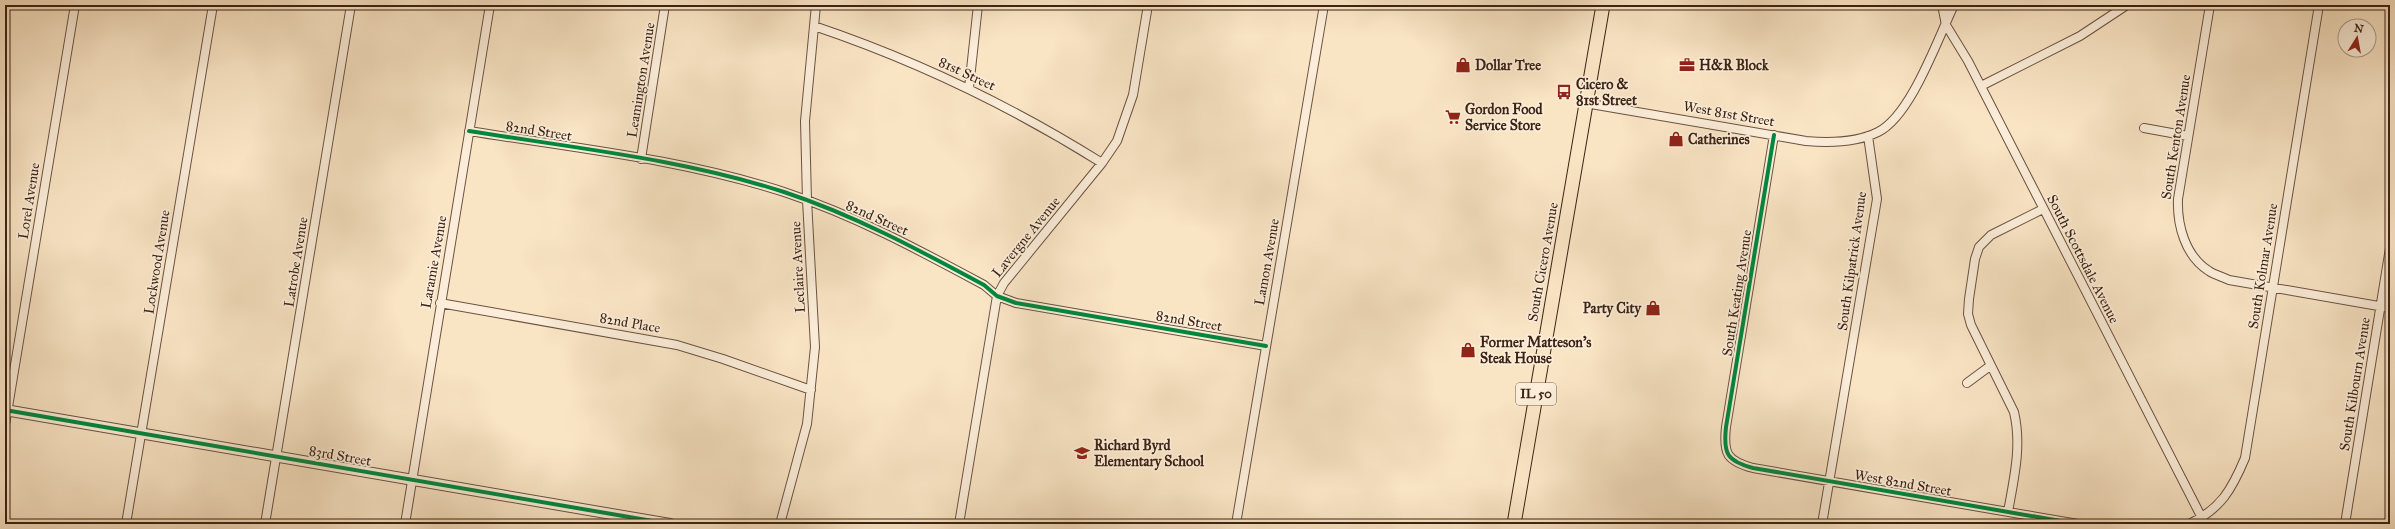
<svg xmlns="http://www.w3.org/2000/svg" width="2395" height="529" viewBox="0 0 2395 529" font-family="'IM FELL Great Primer',serif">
<rect width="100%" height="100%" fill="#f9e4c4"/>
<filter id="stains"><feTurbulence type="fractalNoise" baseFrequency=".005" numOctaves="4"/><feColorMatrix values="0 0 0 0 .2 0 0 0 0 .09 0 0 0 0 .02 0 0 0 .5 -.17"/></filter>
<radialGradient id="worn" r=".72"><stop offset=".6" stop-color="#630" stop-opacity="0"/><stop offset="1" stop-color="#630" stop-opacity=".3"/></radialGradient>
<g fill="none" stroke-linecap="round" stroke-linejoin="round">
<defs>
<path id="minor" d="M1942 5 1946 25 1968 61 2205 524
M2210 5 2178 199C2177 225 2185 256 2209 271 2215 275 2223 277 2229 280L2390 308
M814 26C915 60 1011 106 1102 163
M1981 86 2080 36 2127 5
M969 88 978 5
M1585 103 1806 141C1829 143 1856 143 1878 132 1911 116 1938 38 1954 5
M2144 128 2188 136
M469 131C574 148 682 159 784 192 854 215 919 250 984 285L997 296 1016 303 1266 346
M1774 135 1726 427C1723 454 1727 461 1753 468L2078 524
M641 159 665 5
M440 303 677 345 723 359 811 390
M1967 383 1990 366
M5 425 75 5
M2008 512C2014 478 2022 446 2014 412L1971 325 1968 314 1969 299 1975 259 1979 247 1991 235 2043 209
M126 524 213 5
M265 524 351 5
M405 524 490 5
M780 524 807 424 815 347 807 200 805 121 816 5
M959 524 997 296 1004 283 1102 163 1117 141 1133 95 1148 5
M1236 524 1324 5
M1822 524 1877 199 1868 136
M2189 524C2221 509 2232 489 2245 458L2319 5
M2345 524 2390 248"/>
<path id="tertiary" d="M5 410 670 524"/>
<path id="primary" d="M1514 524 1603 5"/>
</defs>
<!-- minor casing -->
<use href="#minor" stroke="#6b5240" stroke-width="10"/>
<!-- tertiary casing -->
<use href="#tertiary" stroke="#6b5240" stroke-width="12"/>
<!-- primary casing -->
<use href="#primary" stroke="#3c2214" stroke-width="15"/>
<!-- minor -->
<use href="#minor" stroke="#fbedd9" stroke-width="8"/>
<!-- tertiary -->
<use href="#tertiary" stroke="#fbedd9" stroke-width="10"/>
<!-- primary -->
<use href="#primary" stroke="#f9e4c4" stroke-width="13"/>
<defs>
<path id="cycleway" d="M469 131C574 148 682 159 784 192 854 215 919 250 984 285L997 296 1016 303 1266 346
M1774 135 1726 427C1723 454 1727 461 1753 468L2078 524
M5 410 670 524"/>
</defs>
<!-- cycleway casing -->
<use href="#cycleway" stroke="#fbedd9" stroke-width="6"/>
<!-- cycleway -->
<use href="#cycleway" stroke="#00873e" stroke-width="4"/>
</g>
<!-- icons -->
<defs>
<symbol id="shop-bare" viewBox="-9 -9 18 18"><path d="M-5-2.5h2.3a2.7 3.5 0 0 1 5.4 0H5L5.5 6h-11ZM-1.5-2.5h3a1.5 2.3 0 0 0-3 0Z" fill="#8f2418" stroke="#fbedd9" stroke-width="2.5" paint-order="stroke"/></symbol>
<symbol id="office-bare" viewBox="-9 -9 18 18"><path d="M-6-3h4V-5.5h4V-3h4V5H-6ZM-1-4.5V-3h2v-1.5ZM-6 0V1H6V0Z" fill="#8f2418" stroke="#fbedd9" stroke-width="2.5" paint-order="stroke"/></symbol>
<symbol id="bus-bare" viewBox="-9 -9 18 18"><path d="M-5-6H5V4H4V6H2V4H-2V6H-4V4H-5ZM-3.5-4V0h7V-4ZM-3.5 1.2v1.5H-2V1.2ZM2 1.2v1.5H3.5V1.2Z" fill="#8f2418" stroke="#fbedd9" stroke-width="2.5" paint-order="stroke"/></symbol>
<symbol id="supermarket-bare" viewBox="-9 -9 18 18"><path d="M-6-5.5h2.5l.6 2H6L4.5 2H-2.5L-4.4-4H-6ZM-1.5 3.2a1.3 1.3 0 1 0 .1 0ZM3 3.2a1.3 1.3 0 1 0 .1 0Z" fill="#8f2418" stroke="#fbedd9" stroke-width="2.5" paint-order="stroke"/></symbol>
<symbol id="school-bare" viewBox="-9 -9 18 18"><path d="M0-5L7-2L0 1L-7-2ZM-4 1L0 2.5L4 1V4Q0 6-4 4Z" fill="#8f2418" stroke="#fbedd9" stroke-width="2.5" paint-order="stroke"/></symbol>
</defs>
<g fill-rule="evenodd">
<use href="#shop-bare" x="1452" y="54" width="22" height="22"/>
<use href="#office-bare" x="1676" y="54" width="22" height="22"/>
<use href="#bus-bare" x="1553" y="81" width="22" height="22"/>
<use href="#supermarket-bare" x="1442" y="106" width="22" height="22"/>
<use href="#shop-bare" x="1665" y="128" width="22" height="22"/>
<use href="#shop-bare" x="1642" y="297" width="22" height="22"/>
<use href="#shop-bare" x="1457" y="339" width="22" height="22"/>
<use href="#school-bare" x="1071" y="442" width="22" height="22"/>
</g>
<g text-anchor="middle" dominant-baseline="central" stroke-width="3.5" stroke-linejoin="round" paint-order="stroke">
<!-- shield labels -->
<rect fill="#fbedd9" stroke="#755f4f" stroke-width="1" x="1516" y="383" width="40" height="22" rx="3"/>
<g font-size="13" font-weight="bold" fill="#3c2214">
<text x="1536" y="394">IL 50</text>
</g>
<!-- poi labels -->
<g font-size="14" font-weight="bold" fill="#3c2214" stroke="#fbedd9" text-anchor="start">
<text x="1475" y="65">Dollar Tree</text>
<text x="1699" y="65">H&amp;R Block</text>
<text x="1576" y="84">Cicero &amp;<tspan x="1576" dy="16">81st Street</tspan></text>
<text x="1465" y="109">Gordon Food<tspan x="1465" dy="16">Service Store</tspan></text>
<text x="1688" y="139">Catherines</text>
<text x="1641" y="308" text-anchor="end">Party City</text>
<text x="1480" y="342">Former Matteson's<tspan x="1480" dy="16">Steak House</tspan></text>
<text x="1094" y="445">Richard Byrd<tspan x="1094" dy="16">Elementary School</tspan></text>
</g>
<!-- street labels -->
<g font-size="14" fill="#3c2214" stroke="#fbedd9">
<text transform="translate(967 74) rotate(25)">81st Street</text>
<text transform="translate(641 80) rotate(-81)">Leamington Avenue</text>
<text transform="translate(1729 114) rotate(10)">West 81st Street</text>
<text transform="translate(539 131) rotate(9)">82nd Street</text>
<text transform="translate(2176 137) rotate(-81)">South Kenton Avenue</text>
<text transform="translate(29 201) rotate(-81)">Lorel Avenue</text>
<text transform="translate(877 218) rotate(24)">82nd Street</text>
<text transform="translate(1026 237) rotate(-51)">Lavergne Avenue</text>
<text transform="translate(2083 259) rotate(63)">South Scottsdale Avenue</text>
<text transform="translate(1852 261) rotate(-82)">South Kilpatrick Avenue</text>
<text transform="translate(157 262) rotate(-81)">Lockwood Avenue</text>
<text transform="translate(296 262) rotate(-81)">Latrobe Avenue</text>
<text transform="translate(434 262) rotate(-80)">Laramie Avenue</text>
<text transform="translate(1267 262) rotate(-80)">Lamon Avenue</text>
<text transform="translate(1543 262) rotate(-80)">South Cicero Avenue</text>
<text transform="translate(2263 266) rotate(-81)">South Kolmar Avenue</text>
<text transform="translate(798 267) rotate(-93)">Leclaire Avenue</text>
<text transform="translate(1737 293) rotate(-81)">South Keating Avenue</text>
<text transform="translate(1189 321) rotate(10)">82nd Street</text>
<text transform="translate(630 323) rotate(10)">82nd Place</text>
<text transform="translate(2355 384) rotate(-81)">South Kilbourn Avenue</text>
<text transform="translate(340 456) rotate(10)">83rd Street</text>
<text transform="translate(1903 483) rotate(10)">West 82nd Street</text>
</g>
</g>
<!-- margin -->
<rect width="2395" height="529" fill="none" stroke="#f9e4c4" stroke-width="20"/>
<rect x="6" y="6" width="2383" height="517" fill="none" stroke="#3c2214" stroke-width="2"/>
<rect x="10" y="10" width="2375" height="509" fill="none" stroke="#3c2214"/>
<!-- north arrow -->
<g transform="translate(2357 38) rotate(11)"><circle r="19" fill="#fbedd9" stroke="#af9c8a"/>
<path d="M0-3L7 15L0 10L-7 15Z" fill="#8f2418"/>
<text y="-6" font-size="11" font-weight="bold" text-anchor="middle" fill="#3c2214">N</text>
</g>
<rect width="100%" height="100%" filter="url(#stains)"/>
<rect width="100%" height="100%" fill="url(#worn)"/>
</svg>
